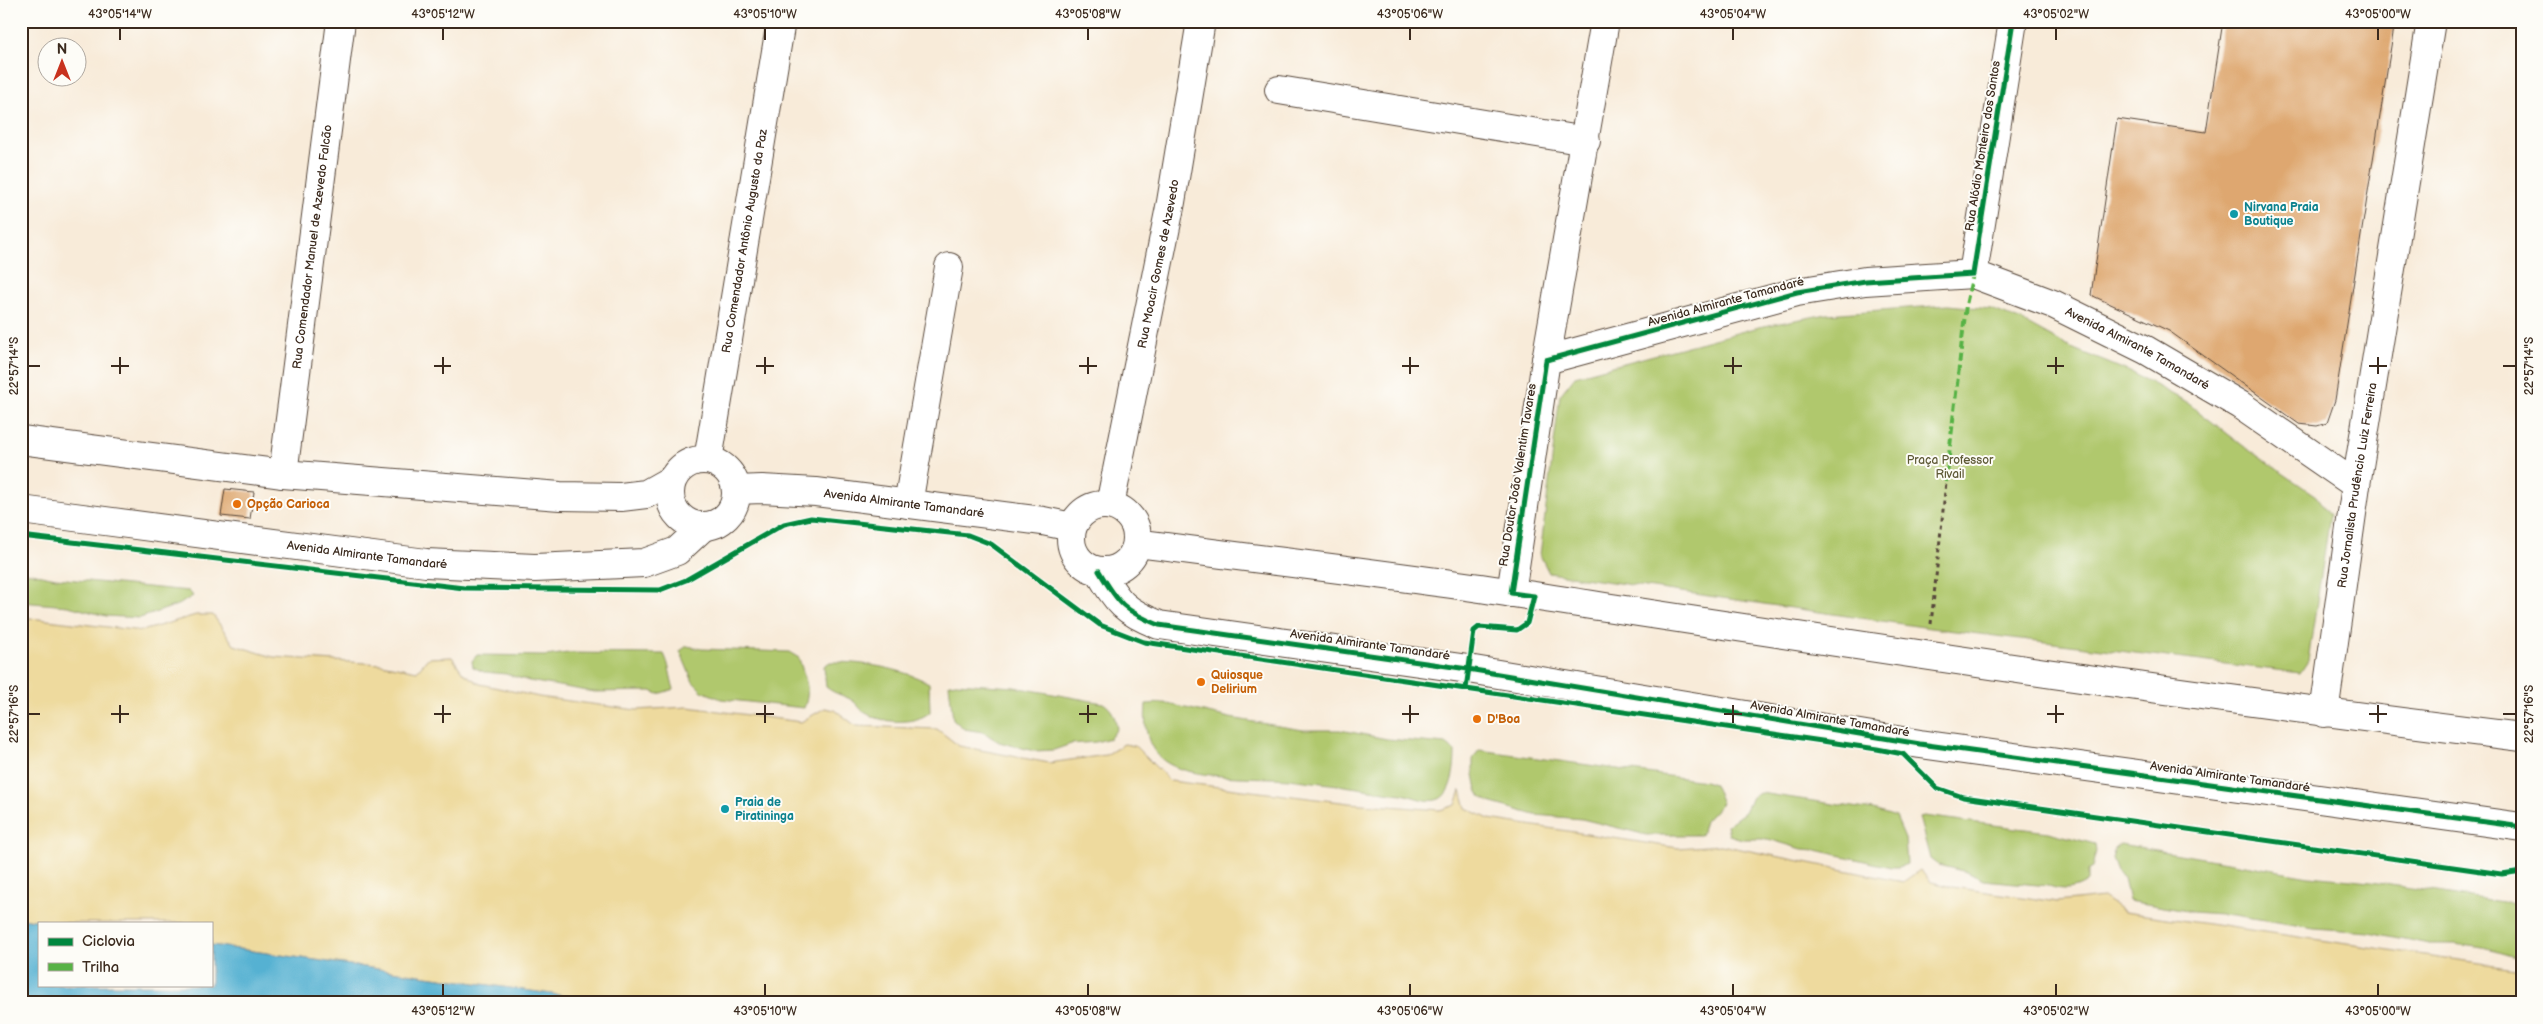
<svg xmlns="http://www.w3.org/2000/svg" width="2543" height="1024" viewBox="0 0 2543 1024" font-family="'Balsamiq Sans',sans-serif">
<rect width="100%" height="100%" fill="#fdfcf7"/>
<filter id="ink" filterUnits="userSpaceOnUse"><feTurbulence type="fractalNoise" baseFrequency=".02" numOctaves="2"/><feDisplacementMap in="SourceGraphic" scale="10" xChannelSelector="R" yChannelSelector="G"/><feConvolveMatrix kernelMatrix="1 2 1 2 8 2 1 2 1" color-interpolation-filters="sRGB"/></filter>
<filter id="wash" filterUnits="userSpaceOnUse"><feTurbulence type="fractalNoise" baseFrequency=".0096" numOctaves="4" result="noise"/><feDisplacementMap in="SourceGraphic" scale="20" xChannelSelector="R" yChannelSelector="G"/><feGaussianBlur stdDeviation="1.12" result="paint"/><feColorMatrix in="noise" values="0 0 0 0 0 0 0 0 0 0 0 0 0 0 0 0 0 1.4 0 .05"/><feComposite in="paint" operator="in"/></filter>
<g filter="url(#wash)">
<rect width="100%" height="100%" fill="#f8ebd9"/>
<!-- green -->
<path fill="#b0c86d" stroke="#767946" d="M1948 305 1991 309 2022 321 2069 347 2130 372 2185 401 2246 448 2316 496 2330 516 2308 661 2300 673 1930 628 1549 573 1540 555 1560 395 1575 376 1759 327 1827 314Z
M21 571 56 578 189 591 193 596 180 604 140 618 106 616 68 606 21 602Z
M687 646 702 649 789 652 799 658C804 678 812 688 804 708L721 699 702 691 693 682 680 651Z
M568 653 664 654C670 666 670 677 674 689L658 694 651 691 594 692 529 681 506 674 484 672 473 667 472 661 477 655 546 656Z
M830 662C863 662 900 668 929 683L930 712C914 726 880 723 864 712 860 709 857 704 853 701 845 695 836 695 826 687L824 666Z
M956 683 1014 687 1103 703C1113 709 1115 717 1117 729L1110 738 1096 742 1071 744 1054 750 1034 751 999 742 983 732 964 729 953 719 949 684Z
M1164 703 1230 718 1303 730H1340L1387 739 1446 744 1455 751C1455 765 1453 793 1439 799 1428 804 1413 796 1402 794 1381 792 1359 788 1338 785 1322 783 1305 781 1289 779 1255 776 1198 780 1169 764 1146 751 1144 727 1146 704Z
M1479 750 1705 781 1714 784 1722 803 1705 821 1701 835H1647L1582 819 1535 815 1489 802 1481 797 1477 790 1473 769V759Z
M1760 793 1873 810 1896 817 1905 838 1907 864 1899 867H1891L1816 850 1802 849 1768 839H1742L1729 835 1727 825 1745 812 1752 797Z
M1924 816 2048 832 2095 844 2096 851 2092 867 2088 869V881C2076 890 2063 891 2049 886L1983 880 1967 872 1938 865 1930 859 1919 817Z
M2120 844 2309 876 2371 882 2522 905V959L2484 948 2454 944H2429L2369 932 2314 928 2234 915 2193 912 2129 901 2124 878 2117 872 2112 859 2115 848Z"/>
<!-- sand -->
<path fill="#eeda9e" stroke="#94825e" d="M196 615H213L234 645 273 657 381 664 417 671 428 658 452 657 463 673 480 684 539 697 636 710 688 707 801 722 825 708 835 710 856 726 937 729 959 746 1049 763 1106 755 1124 744 1135 746 1170 781 1349 803 1440 810 1456 805 1461 790 1466 808 1489 819 1678 848 1721 845 1903 882 1920 870 1931 882 1952 887 2057 902 2103 897 2124 912 2522 969V1003H614L211 945V923H56L21 918V617L142 631Z"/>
<!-- water -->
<path fill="#54b1d2" stroke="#486e78" d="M21 918 56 923H39V985H211V945L614 1003H21Z"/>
<g id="blocks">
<!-- building -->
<path fill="#dea770" d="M2223 21H2395L2335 400 2327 423 2317 426 2299 424 2169 331 2091 295 2117 119 2206 132Z
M225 489 254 492 250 519 221 516Z"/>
</g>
</g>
<g filter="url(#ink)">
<use href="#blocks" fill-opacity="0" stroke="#57473a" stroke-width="1"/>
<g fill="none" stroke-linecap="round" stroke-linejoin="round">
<defs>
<g id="minor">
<path d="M1279 90 1586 141"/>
<path d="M1973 274 2013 21"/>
<path id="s1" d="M1546 360 1797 292 1865 281 1973 274 2053 304 2146 350 2240 405 2356 485"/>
<path d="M21 440 283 474 560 496 621 497 646 494 671 480"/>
<circle cx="703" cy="493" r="33"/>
<path id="s2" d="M708 460 781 21"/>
<path id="s3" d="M283 474 341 21"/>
<path id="s4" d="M736 490 762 489 816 492 1043 521 1072 527"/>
<path d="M908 504 949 267"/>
<circle cx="1104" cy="538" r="33"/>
<path id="s5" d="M1110 505 1171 202 1201 21"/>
<path id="s6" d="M21 510 426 563 535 568 644 563 677 551 704 526"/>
<path d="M1137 543C1262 560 1388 574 1513 593 1849 644 2184 696 2522 737"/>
<path d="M1099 571C1118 603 1124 611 1159 625L1468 669 1920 744 2522 827"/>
<path d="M1511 593 1546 360 1605 21"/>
<path id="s7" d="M2324 713 2356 485 2431 21"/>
</g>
</defs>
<!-- minor casing -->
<use href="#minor" stroke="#57473a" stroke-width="30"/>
<!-- path -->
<path stroke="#57473a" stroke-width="3" stroke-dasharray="4 4" stroke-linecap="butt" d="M1931 624 1946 482"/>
<!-- minor -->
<use href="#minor" stroke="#fff" stroke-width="28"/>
<!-- quiet -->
<path stroke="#57b245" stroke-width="4" stroke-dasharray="8 4" stroke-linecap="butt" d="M1946 482 1966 305 1973 274"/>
<defs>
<path id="cycleway" d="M21 536 464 588 660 590 686 580 784 524 811 518 968 535 991 544 1100 625 1144 642 1877 749 1903 754 1937 788 1963 797 2502 874 2522 871
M1099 571C1118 603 1124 611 1159 625L1468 669 1920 744 2522 827
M1466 689 1474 631 1479 627 1517 630 1527 623 1534 596 1511 593 1546 360 1797 292 1865 281 1973 274 2013 21"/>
</defs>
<!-- cycleway casing -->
<use href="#cycleway" stroke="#fdfcf7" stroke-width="8"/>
<!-- cycleway -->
<use href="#cycleway" stroke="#00873e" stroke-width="5"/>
</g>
</g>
<!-- ticks -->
<path fill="none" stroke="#3b2a1e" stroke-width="2" d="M120 28V40M443 28V40M765 28V40M1088 28V40M1410 28V40M1733 28V40M2056 28V40M2378 28V40M120 357V374M443 357V374M765 357V374M1088 357V374M1410 357V374M1733 357V374M2056 357V374M2378 357V374M28 366H40M111 366H129M434 366H451M756 366H774M1079 366H1097M1402 366H1419M1724 366H1742M2047 366H2064M2369 366H2387M2503 366H2516M120 705V723M443 705V723M765 705V723M1088 705V723M1410 705V723M1733 705V723M2056 705V723M2378 705V723M28 714H40M111 714H129M434 714H451M756 714H774M1079 714H1097M1402 714H1419M1724 714H1742M2047 714H2064M2369 714H2387M2503 714H2516M443 984V996M765 984V996M1088 984V996M1410 984V996M1733 984V996M2056 984V996M2378 984V996"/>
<!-- markers -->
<g fill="#0f9aa8" stroke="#fdfcf7" stroke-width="2">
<circle cx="2234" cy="214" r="5"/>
<circle cx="725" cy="809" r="5"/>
</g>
<g fill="#e8710a" stroke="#fdfcf7" stroke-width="2">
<circle cx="237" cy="504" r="5"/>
<circle cx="1201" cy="682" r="5"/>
<circle cx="1477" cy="719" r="5"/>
</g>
<g text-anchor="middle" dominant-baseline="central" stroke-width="4" stroke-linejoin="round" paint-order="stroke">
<!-- street labels -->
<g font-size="12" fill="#3b2a1e" stroke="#fdfcf7">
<text transform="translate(1983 146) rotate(-81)">Rua Alódio Monteiro dos Santos</text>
<text stroke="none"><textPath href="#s2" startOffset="222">Rua Comendador Antônio Augusto da Paz</textPath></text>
<text stroke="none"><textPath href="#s3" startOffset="229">Rua Comendador Manuel de Azevedo Falcão</textPath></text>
<text stroke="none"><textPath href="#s5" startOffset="246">Rua Moacir Gomes de Azevedo</textPath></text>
<text transform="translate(1726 302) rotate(-15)">Avenida Almirante Tamandaré</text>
<text stroke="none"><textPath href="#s1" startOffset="618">Avenida Almirante Tamandaré</textPath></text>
<text transform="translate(1518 475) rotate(-81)">Rua Doutor João Valentim Tavares</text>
<text stroke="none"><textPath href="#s7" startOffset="230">Rua Jornalista Prudêncio Luiz Ferreira</textPath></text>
<text stroke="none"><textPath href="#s4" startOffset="169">Avenida Almirante Tamandaré</textPath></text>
<text stroke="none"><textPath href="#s6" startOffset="349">Avenida Almirante Tamandaré</textPath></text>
<text transform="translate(1370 645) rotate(8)">Avenida Almirante Tamandaré</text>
<text transform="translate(1830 719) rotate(10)">Avenida Almirante Tamandaré</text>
<text transform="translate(2230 777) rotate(8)">Avenida Almirante Tamandaré</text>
</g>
<!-- culture labels -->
<g font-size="12" font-weight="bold" fill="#0d838f" stroke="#fdfcf7" text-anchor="start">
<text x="2244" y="207">Nirvana Praia<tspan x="2244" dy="14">Boutique</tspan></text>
<text x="735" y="802">Praia de<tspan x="735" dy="14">Piratininga</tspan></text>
</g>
<!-- park labels -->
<g font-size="12" fill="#5e5936" stroke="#fdfcf7">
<text x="1950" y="460">Praça Professor<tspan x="1950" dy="14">Rivail</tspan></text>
</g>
<!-- food labels -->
<g font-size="12" font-weight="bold" fill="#c56008" stroke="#fdfcf7" text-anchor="start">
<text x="247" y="504">Opção Carioca</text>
<text x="1211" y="675">Quiosque<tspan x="1211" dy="14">Delirium</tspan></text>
<text x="1487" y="719">D'Boa</text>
</g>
</g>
<!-- margin -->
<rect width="2543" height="1024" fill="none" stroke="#fdfcf7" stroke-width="55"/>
<!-- legend -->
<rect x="38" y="922" width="175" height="65" fill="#fdfcf7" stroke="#afa8a0"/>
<rect x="48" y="938" width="25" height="8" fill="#00873e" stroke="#afa8a0"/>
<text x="82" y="946" font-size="15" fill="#3b2a1e">Ciclovia</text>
<rect x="48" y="963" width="25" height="8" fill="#57b245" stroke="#afa8a0"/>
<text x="82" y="972" font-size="15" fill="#3b2a1e">Trilha</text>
<!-- north arrow -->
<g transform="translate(62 62)"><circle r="24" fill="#fdfcf7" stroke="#afa8a0"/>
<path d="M0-4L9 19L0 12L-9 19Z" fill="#c8321e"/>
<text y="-8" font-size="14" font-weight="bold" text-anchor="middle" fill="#3b2a1e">N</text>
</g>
<rect x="28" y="28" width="2488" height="968" fill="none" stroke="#3b2a1e" stroke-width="2"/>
<g font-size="12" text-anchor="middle" fill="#3b2a1e">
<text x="120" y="18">43°05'14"W</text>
<text x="443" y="18">43°05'12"W</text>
<text x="765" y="18">43°05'10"W</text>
<text x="1088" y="18">43°05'08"W</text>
<text x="1410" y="18">43°05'06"W</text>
<text x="1733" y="18">43°05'04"W</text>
<text x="2056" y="18">43°05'02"W</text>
<text x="2378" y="18">43°05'00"W</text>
<text transform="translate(14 366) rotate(-90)" y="4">22°57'14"S</text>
<text transform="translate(2529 366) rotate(-90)" y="4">22°57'14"S</text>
<text transform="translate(14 714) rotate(-90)" y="4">22°57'16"S</text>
<text transform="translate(2529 714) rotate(-90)" y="4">22°57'16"S</text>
<text x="443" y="1015">43°05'12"W</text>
<text x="765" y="1015">43°05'10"W</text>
<text x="1088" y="1015">43°05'08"W</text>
<text x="1410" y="1015">43°05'06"W</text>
<text x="1733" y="1015">43°05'04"W</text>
<text x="2056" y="1015">43°05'02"W</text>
<text x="2378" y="1015">43°05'00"W</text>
</g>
</svg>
